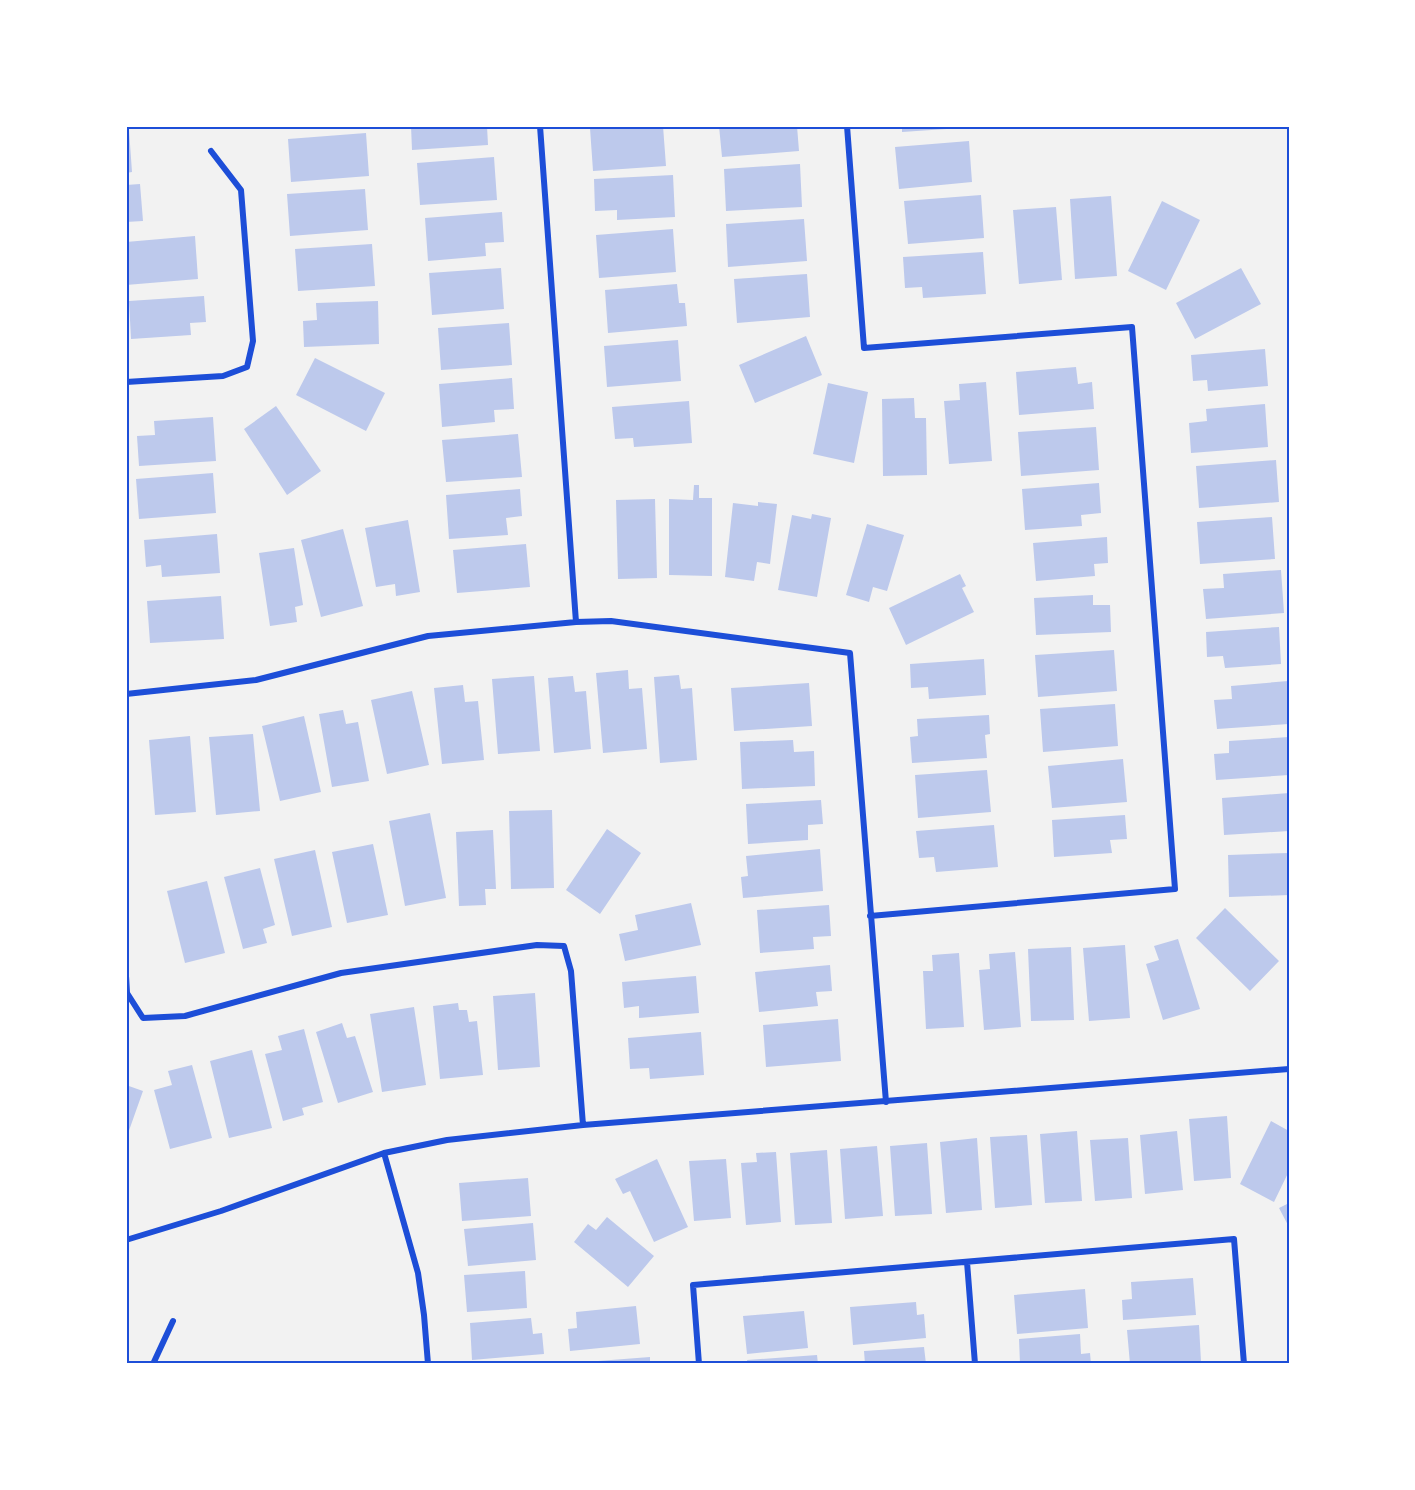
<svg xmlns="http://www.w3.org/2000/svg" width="1415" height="1490" viewBox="0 0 1415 1490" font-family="Ubuntu,sans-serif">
<rect width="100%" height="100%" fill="#f2f2f2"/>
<!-- building -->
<path fill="#bdc9ec" d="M411 126H487L488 145 412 150Z
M613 126H663L666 166 593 171 590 128Z
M719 126H797L799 151 722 157Z
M902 126H961V128L902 132Z
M126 130H129L132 172 126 173Z
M366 133 369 176 291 182 288 139Z
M969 141 972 182 899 189 895 147Z
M494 157 497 200 420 205 417 163Z
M800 164 802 207 726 211 724 169Z
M673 175 675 217 617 220V210L595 211 594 179Z
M140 184 143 221 126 222V185Z
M365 189 368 230 290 236 287 194Z
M981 195 984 238 908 244 904 201Z
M1111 196 1117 276 1075 279 1070 199Z
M1162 201 1200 220 1166 290 1128 271Z
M1056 207 1062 280 1019 284 1013 210Z
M502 212 504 242 485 243 486 256 428 261 425 218Z
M804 219 807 261 728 267 726 224Z
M673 229 676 272 599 278 596 235Z
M195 236 198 279 126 285V242Z
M372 244 375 286 298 291 295 249Z
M983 252 986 294 923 298 922 287 905 288 903 257Z
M501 268 504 309 432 315 429 273Z
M1241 268 1261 304 1195 339 1176 303Z
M807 274 810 317 737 323 734 279Z
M677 284 679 303H685L687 326 608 333 605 290Z
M204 296 206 322 190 323 191 335 131 339 129 301Z
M378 301 379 344 304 347 303 321 317 320 316 303Z
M509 323 512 365 441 370 438 328Z
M806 336 822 375 755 403 739 365Z
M678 340 681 381 607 387 604 346Z
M1265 349 1268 386 1208 391 1207 380 1193 381 1191 355Z
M315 358 385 393 366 431 296 395Z
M1076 367 1078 384 1092 382 1094 409 1019 415 1016 372Z
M512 378 514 409 494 410 495 422 442 427 439 384Z
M986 382 992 461 949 464 944 401 960 400 959 384Z
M828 383 868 392 854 463 813 454Z
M914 398 915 418H926L927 475 883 476 882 399Z
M689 401 692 443 634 447 633 438 615 439 612 407Z
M1265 404 1268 447 1191 453 1189 423 1207 421 1206 409Z
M276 406 321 471 287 495 244 429Z
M213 417 216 461 139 466 137 436 155 435 154 421Z
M1096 427 1099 470 1021 476 1018 432Z
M518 434 522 477 446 482 442 440Z
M1276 460 1279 502 1199 508 1196 466Z
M213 473 216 513 139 519 136 479Z
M1099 483 1101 513 1081 515 1082 526 1025 530 1022 489Z
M694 485H699V498H712V576L669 575V499L693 500Z
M520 489 522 516 506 518 508 535 449 539 446 495Z
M655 499 657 578 618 579 616 500Z
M758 502 777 504 770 564 757 562 754 581 725 577 733 503 758 506Z
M812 514 831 518 817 597 778 590 792 515 811 519Z
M1272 517 1275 559 1200 564 1197 522Z
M408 520 420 592 396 596 395 584 376 587 365 528Z
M867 524 904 535 887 591 873 587 869 602 846 595Z
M343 529 363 606 321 617 301 540Z
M217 534 220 573 162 577 161 565 146 567 144 540Z
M1107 537 1108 563 1094 564 1095 576 1036 581 1033 543Z
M526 544 530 587 457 593 453 550Z
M294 548 303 605 295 607 297 622 270 626 259 553Z
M1281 570 1284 613 1206 619 1203 589 1224 588 1223 574Z
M960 574 966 586 962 588 974 612 906 645 889 608Z
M1093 595V605H1110L1111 632 1036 635 1034 598Z
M221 596 224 639 150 643 147 601Z
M1279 627 1281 664 1225 668 1223 656 1207 657 1206 632Z
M1114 650 1117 691 1038 697 1035 655Z
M984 659 986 695 929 699 928 687 911 688 910 664Z
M628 670 629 689 642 688 647 749 603 753 596 673Z
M679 675 681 689 692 688 697 760 660 763 654 677Z
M534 676 540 751 498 754 492 679Z
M573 676 575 692 586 691 591 749 554 753 548 678Z
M1288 681 1289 724 1217 729 1214 700 1232 699 1231 686Z
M809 683 812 726 734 731 731 688Z
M463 685 465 702 478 701 484 760 442 764 434 688Z
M412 691 429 765 387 774 371 700Z
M1115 704 1118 746 1043 752 1040 709Z
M343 710 346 724 358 722 369 781 332 787 319 714Z
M989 715 990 734 985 735 987 758 912 763 910 737 918 736 917 719Z
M304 716 321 792 280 801 262 726Z
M253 734 260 811 216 815 209 737Z
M190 736 196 812 155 815 149 740Z
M1289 737V775L1216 780 1214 754 1229 753V741Z
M793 740 794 752 814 751 815 786 742 789 740 742Z
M1123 759 1127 802 1052 808 1048 766Z
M987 770 991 812 918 818 915 775Z
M1289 793V831L1224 835 1222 798Z
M821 800 823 824 808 825V840L748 844 746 804Z
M552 810 554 888 511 889 509 811Z
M430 813 446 898 405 906 389 821Z
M1125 815 1127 839 1110 840 1112 853 1054 857 1052 820Z
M994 825 998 867 936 872 934 857 919 858 916 831Z
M607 829 641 853 600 914 566 890Z
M493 830 496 889H485L486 905 459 906 456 832Z
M373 844 388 915 347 923 332 852Z
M820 849 823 891 743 898 741 877 748 876 746 856Z
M315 850 332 927 292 936 274 859Z
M1289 853V895L1229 897 1228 855Z
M260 868 275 925 263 929 267 943 243 949 224 877Z
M207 881 225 953 185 963 167 891Z
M691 903 701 945 625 961 619 934 638 930 635 915Z
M829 905 831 936 813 937 814 949 760 953 757 910Z
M1225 908 1279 961 1250 991 1196 938Z
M1178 939 1200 1009 1163 1020 1146 964 1159 960 1154 946Z
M1125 945 1130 1018 1089 1021 1083 948Z
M1071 947 1074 1020 1031 1021 1028 949Z
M1015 952 1021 1027 984 1030 979 970 990 969 989 954Z
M959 953 964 1027 926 1029 923 971H933L932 955Z
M830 965 832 991 816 992 818 1006 759 1012 755 972Z
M696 976 699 1013 639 1018V1006L624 1008 622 982Z
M535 993 540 1067 498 1070 493 996Z
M458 1003 459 1010H467L469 1022 477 1021 483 1075 440 1079 433 1006Z
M414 1007 426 1085 382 1092 370 1014Z
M838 1019 841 1061 766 1067 763 1025Z
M342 1023 347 1038 355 1036 373 1092 338 1103 316 1032Z
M304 1029 323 1102 302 1108 304 1115 283 1121 265 1054 282 1050 278 1036Z
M701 1032 704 1075 650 1079 649 1068 630 1069 628 1038Z
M252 1050 272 1128 229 1138 210 1061Z
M192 1065 212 1138 170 1149 154 1090 172 1085 168 1071Z
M126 1085 143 1091 126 1139Z
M1227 1116 1231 1178 1194 1181 1189 1119Z
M1271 1121 1289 1131V1171L1274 1202 1240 1184Z
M1077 1131 1082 1201 1045 1203 1040 1134Z
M1177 1131 1183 1190 1145 1194 1140 1135Z
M1027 1135 1032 1205 995 1208 990 1137Z
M977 1138 982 1210 946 1213 940 1142Z
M1128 1138 1132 1198 1095 1201 1090 1140Z
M927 1143 932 1214 895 1216 890 1146Z
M877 1146 883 1216 845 1219 840 1149Z
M827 1150 832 1223 795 1225 790 1153Z
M776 1152 781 1222 746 1225 741 1163 757 1162 756 1153Z
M657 1159 688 1227 654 1242 630 1191 623 1194 615 1179Z
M726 1159 731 1218 694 1221 689 1161Z
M528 1178 531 1216 462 1221 459 1183Z
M1289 1203V1227L1279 1208Z
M607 1217 654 1256 628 1287 574 1242 588 1224 596 1230Z
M533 1223 536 1260 468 1266 464 1229Z
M525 1271 527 1308 467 1312 464 1275Z
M1193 1278 1196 1315 1123 1320 1122 1300 1132 1299 1131 1282Z
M1085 1289 1088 1328 1017 1334 1014 1295Z
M916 1302 917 1315 924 1314 926 1338 853 1345 850 1307Z
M636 1306 640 1344 570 1351 568 1329 577 1328 576 1312Z
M804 1311 808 1348 747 1354 743 1316Z
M531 1318 533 1334 542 1333 544 1354 472 1360 470 1323Z
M1199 1325 1201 1362 1130 1364 1127 1330Z
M1080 1334 1081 1354 1090 1353 1091 1364H1020L1019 1339Z
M924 1347 926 1364H865L864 1351Z
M817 1355 818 1364H748L747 1360Z
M650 1357V1364H585V1362Z"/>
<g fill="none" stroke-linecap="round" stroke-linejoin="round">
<!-- minor -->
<path stroke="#1d4ed8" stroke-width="6" d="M540 126 576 622
M847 126 864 348 1132 327 1175 889 870 916
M126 382 223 376 247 367 253 341 241 190 211 151
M126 694 256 680 428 636 576 622 611 621 850 653 886 1102
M126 976 127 993 143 1018 185 1016 341 973 537 945 564 946 571 971 583 1125
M384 1153 418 1273 424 1315 428 1364
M126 1240 221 1211 384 1153 447 1140 583 1125 1289 1069
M967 1262 975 1364
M153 1364 173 1321
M699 1364 693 1285 1234 1239 1244 1364"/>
</g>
<!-- border -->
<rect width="1415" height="1490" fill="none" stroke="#ffffff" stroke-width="255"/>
<rect x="128" y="128" width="1160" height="1234" fill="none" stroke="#1d4ed8" stroke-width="2"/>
</svg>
